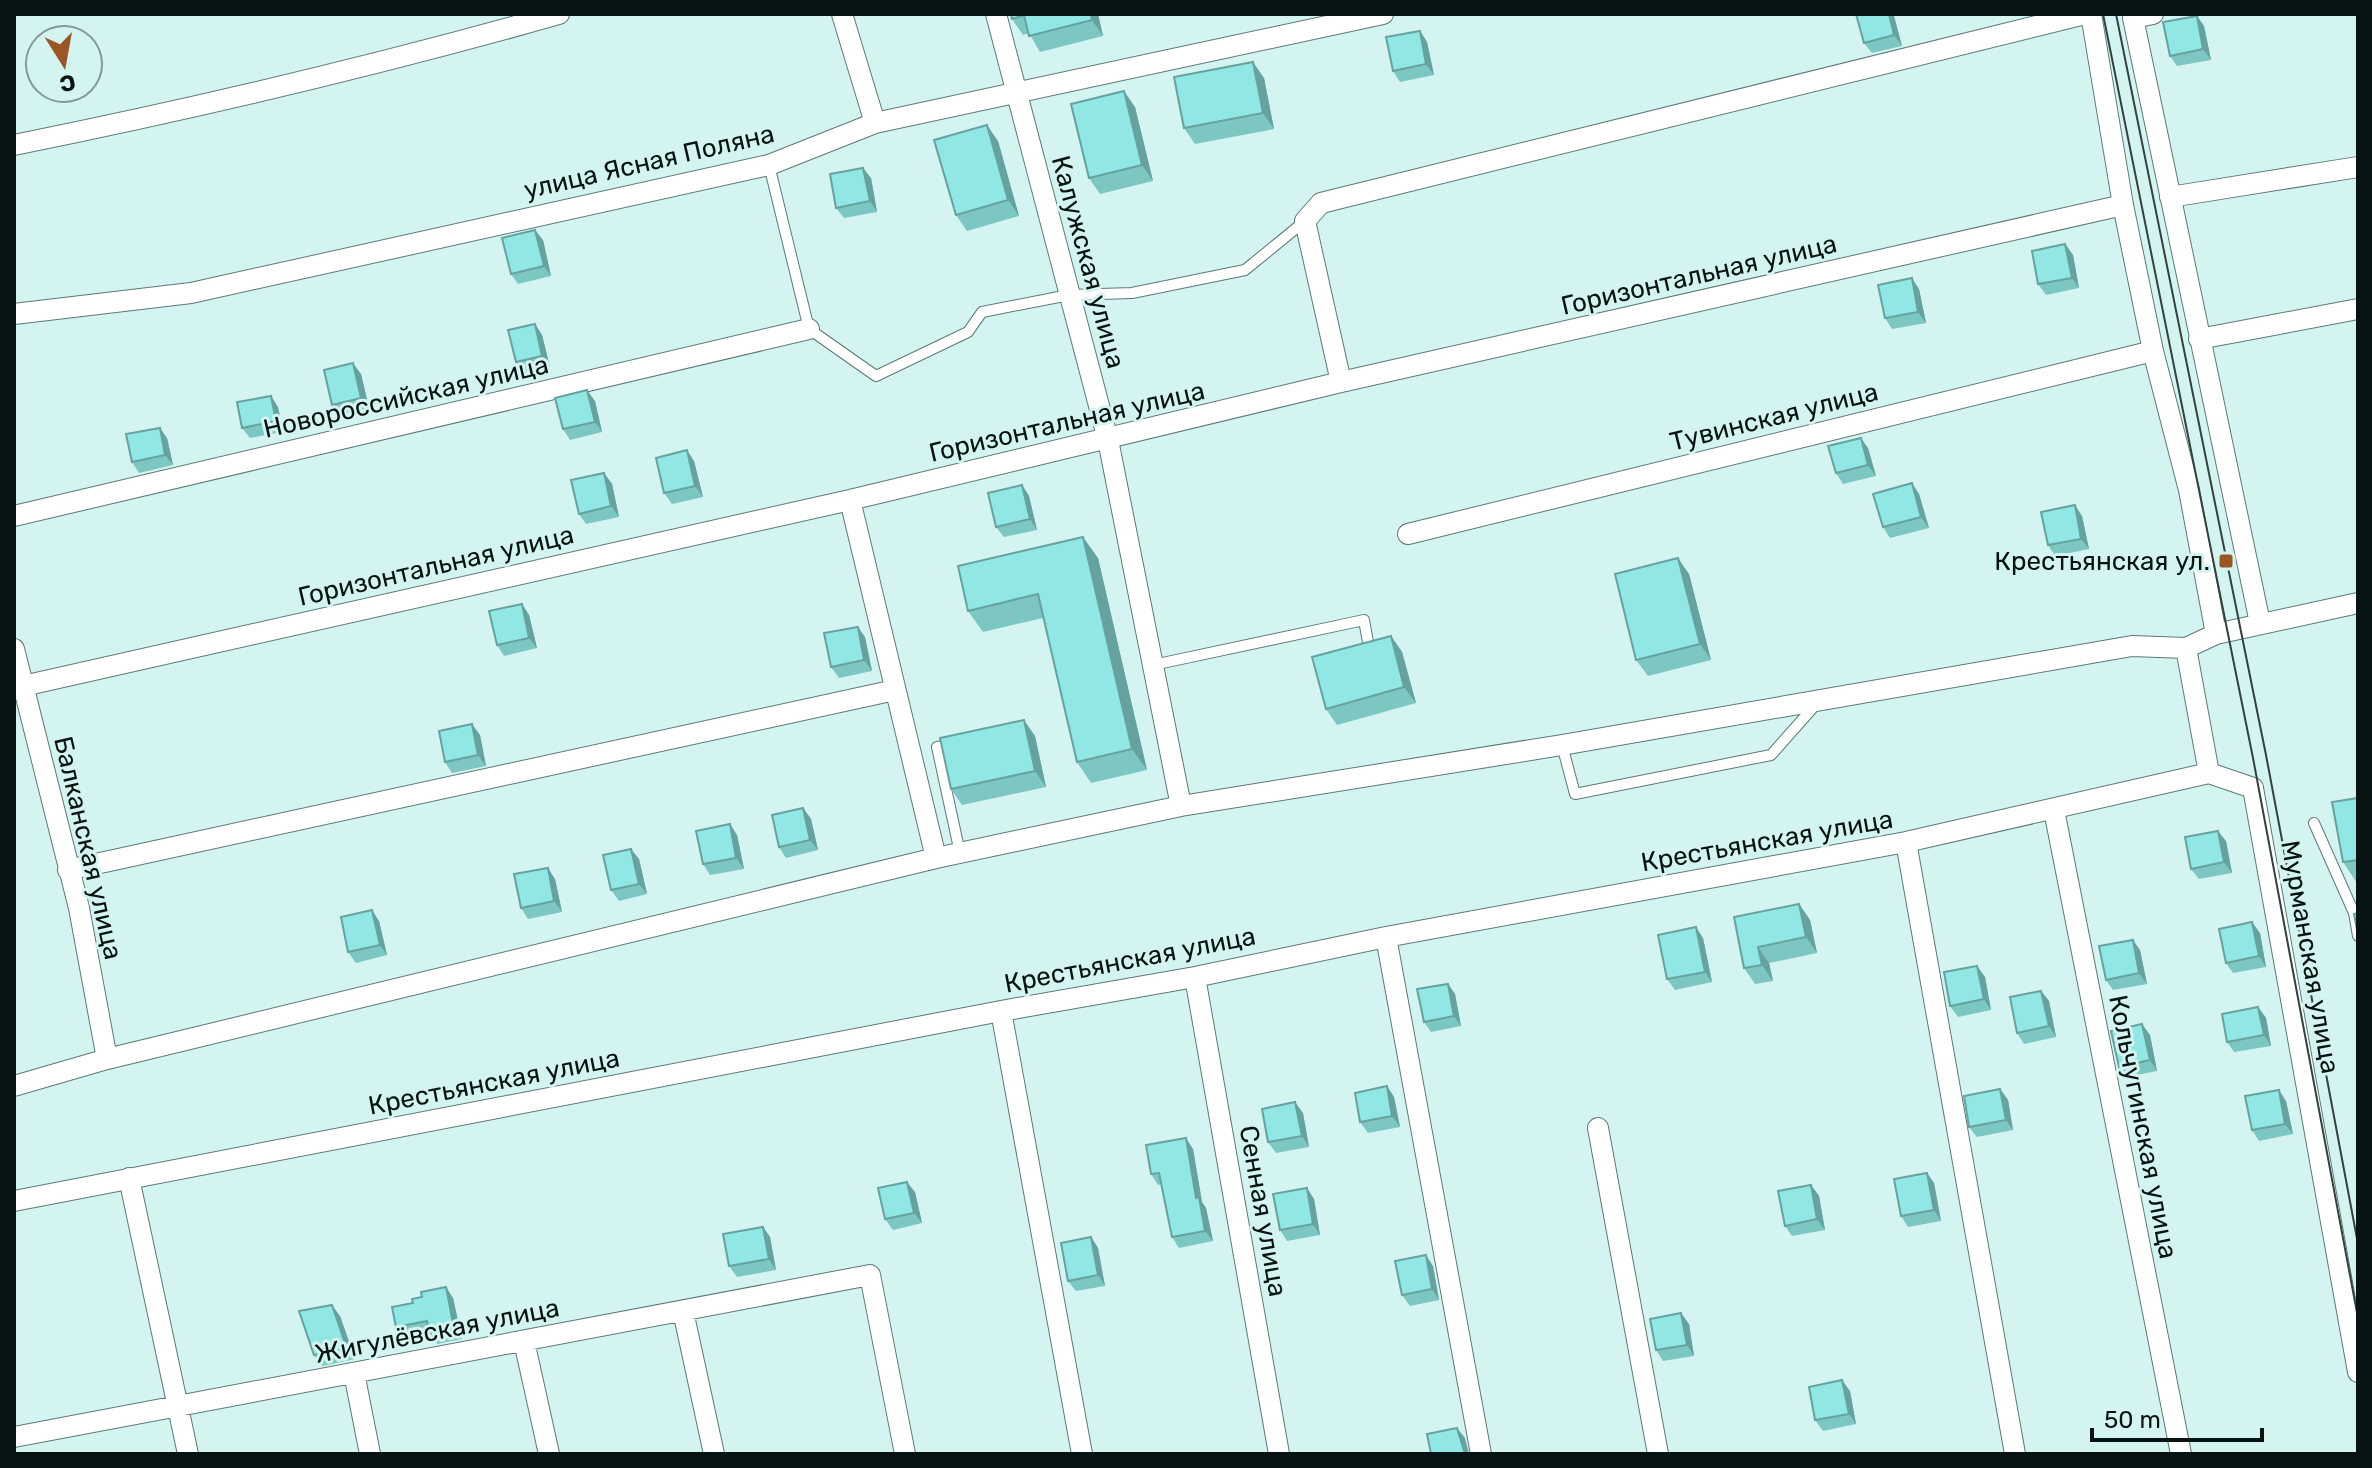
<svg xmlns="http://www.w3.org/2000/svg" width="2372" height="1468" viewBox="0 0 2372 1468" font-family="Rubik,sans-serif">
<rect width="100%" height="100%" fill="#d4f4f2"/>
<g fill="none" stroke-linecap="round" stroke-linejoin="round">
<defs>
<path id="service" d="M769 165 809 329 876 376 968 332 982 312 1069 295 1132 293 1245 270 1305 221
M1153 665 1364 620 1369 648
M954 743 937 747 960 853
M1562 745 1575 794 1771 755 1818 702
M2314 823 2354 913 2358 936"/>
<path id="minor" d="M842 14 875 123
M996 14 1108 440 1181 806
M2091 14 2123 205 2153 351 2189 490 2216 634
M2153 14 2133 18 2260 623
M14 145C197 108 379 65 559 14
M2170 197 2358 167
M14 314 191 293 769 165 875 123 1383 14
M2199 339 2358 309
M1341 382 1305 221 1321 203 2085 14
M850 500 936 858
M14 516 809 329
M1408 534 2153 351
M2186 648 2209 773
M14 649 79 908 107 1059
M23 686 850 500 1341 382 2123 205
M2054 810 2181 1454
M1906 842 2015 1454
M68 870 895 690
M1386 937 1481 1454
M1195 977 1279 1454
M1001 1011 1082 1454
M14 1086 107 1059 936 858 1181 806 1562 745 2132 646 2186 648 2216 634 2358 603
M1598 1128 1658 1454
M129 1178 188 1454
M14 1201 1001 1011 1195 977 1386 937 1906 842 2209 773 2253 788 2358 1372
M683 1311 714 1454
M524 1341 549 1454
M354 1373 370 1454
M14 1437 870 1275 905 1454"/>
</defs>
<!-- service casing -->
<use href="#service" stroke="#5c7977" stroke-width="12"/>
<!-- minor casing -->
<use href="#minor" stroke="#5c7977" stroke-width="22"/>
<!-- service -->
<use href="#service" stroke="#fff" stroke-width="10"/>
<!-- minor -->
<use href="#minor" stroke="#fff" stroke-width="20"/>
<!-- tram -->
<path stroke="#324241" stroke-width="2" d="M2103 14 2253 758 2358 1318
M2116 14 2266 755 2358 1244"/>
</g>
<!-- wall -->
<path fill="#7dc7c3" d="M1011 14H1098L1103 36 1040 52 1029 33 1023 35 1012 19Z
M1894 16 1902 46 1872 53 1864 43Z
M2197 16 2204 26 2211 60 2177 66 2170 56Z
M1420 31 1427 42 1434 75 1400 82 1393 71Z
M1264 78 1274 129 1195 144 1184 128Z
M1135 107 1153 181 1100 194 1089 178Z
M998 141 1019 216 967 231 956 215Z
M871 178 877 212 844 218 836 208Z
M543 240 551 276 518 284 511 274Z
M2065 244 2073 255 2079 288 2046 295 2038 284Z
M1919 289 1926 323 1892 329 1885 318Z
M535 324 542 335 550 367 523 373 516 362Z
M361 374 369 408 339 415 332 405Z
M595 401 602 432 570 440 563 429Z
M278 407 283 432 250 438 242 428Z
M167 438 173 465 139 473 132 462Z
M1868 448 1876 476 1843 484 1836 473Z
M694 461 703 497 672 504 664 493Z
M604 473 612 484 619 517 586 524 579 514Z
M1022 485 1029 496 1037 530 1004 537 996 527Z
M1919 494 1929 528 1890 538 1883 527Z
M2082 516 2089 549 2055 556 2048 545Z
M1098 558 1147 770 1091 783 1077 762 1043 618 983 632 968 611Z
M1689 574 1711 660 1648 676 1636 660Z
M522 604 529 615 537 648 504 656 497 645Z
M1391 636 1402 652 1416 703 1337 725 1326 709Z
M865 637 872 671 839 678 831 667Z
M480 735 486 766 452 773 445 762Z
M1035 736 1046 787 962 805 951 789Z
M2358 798V883H2357L2343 862Z
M803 808 811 819 818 850 786 858 779 847Z
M737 835 744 869 710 875 703 864Z
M2226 841 2232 873 2199 879 2191 869Z
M639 859 647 894 619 901 611 890Z
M555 879 562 912 528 919 521 908Z
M1799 904 1810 920 1817 953 1769 963 1773 981 1755 984 1744 968 1734 917Z
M379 921 387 955 356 963 348 952Z
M2260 933 2266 967 2233 973 2226 963Z
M1703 938 1712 982 1675 990 1667 979Z
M2140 950 2147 984 2113 990 2106 980Z
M1977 966 1985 977 1991 1010 1958 1017 1950 1006Z
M1448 984 1455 994 1461 1026 1431 1032 1424 1022Z
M2041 991 2049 1001 2056 1037 2024 1044 2017 1033Z
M2258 1007 2266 1018 2271 1046 2234 1052 2227 1042Z
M2150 1035 2157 1071 2126 1077 2119 1067Z
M1387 1086 1394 1097 1400 1127 1368 1133 1360 1122Z
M2000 1089 2008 1100 2013 1130 1977 1137 1969 1127Z
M2286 1101 2293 1134 2259 1141 2252 1130Z
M1303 1113 1309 1147 1276 1153 1268 1142Z
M1193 1149 1202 1202 1206 1208 1213 1241 1179 1248 1172 1237 1162 1184 1158 1185 1151 1174Z
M1927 1173 1934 1183 1941 1221 1908 1227 1901 1216Z
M1811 1185 1819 1196 1825 1230 1792 1236 1785 1226Z
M915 1192 922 1223 893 1230 885 1219Z
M1314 1199 1320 1235 1287 1241 1280 1230Z
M763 1227 770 1237 776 1270 737 1277 729 1266Z
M1091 1237 1098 1248 1105 1286 1076 1291 1068 1281Z
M1433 1266 1439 1300 1410 1306 1402 1295Z
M453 1298 462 1339 437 1344 429 1332 403 1337 396 1327Z
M340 1316 355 1359 322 1366 314 1355Z
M1689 1324 1694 1356 1663 1361 1656 1350Z
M1850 1391 1856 1424 1823 1431 1815 1420Z"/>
<!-- shaded-wall -->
<path fill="#66a29f" d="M1091 14H1098L1103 36 1092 20Z
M1889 14H1892L1894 16 1902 46 1894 35Z
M2197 16 2204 26 2211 60 2203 49Z
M1420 31 1427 42 1434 75 1426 64Z
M1253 62 1264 78 1274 129 1263 113Z
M1124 91 1135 107 1153 181 1142 165Z
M987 125 998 141 1019 216 1008 200Z
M863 168 871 178 877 212 870 201Z
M535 230 543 240 551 276 544 266Z
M2065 244 2073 255 2079 288 2072 278Z
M1912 278 1919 289 1926 323 1918 312Z
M535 324 542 335 550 367 542 356Z
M353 363 361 374 369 408 361 398Z
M587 390 595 401 602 432 595 422Z
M271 396 278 407 283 432 276 421Z
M160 428 167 438 173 465 165 455Z
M1861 438 1868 448 1876 476 1868 465Z
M687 450 694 461 703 497 695 486Z
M604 473 612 484 619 517 611 506Z
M1912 483 1919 494 1929 528 1921 517Z
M1022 485 1029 496 1037 530 1030 519Z
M2075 505 2082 516 2089 549 2081 539Z
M1083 537 1098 558 1147 770 1132 749Z
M1678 558 1689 574 1711 660 1700 644Z
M522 604 529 615 537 648 529 638Z
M858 627 865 637 872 671 864 660Z
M1391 636 1402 652 1416 703 1404 687Z
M1024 720 1035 736 1046 787 1035 771Z
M472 724 480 735 486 766 478 755Z
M803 808 811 819 818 850 810 840Z
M730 824 737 835 744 869 736 858Z
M2218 831 2226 841 2232 873 2224 862Z
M631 849 639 859 647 894 639 884Z
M548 868 555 879 562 912 554 901Z
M1799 904 1810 920 1817 953 1806 937Z
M372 910 379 921 387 955 380 945Z
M2252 922 2260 933 2266 967 2259 956Z
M1696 927 1703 938 1712 982 1705 972Z
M2133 940 2140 950 2147 984 2139 973Z
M1758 947 1769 963 1773 981 1762 965Z
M1977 966 1985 977 1991 1010 1984 999Z
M1448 984 1455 994 1461 1026 1454 1016Z
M2041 991 2049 1001 2056 1037 2049 1026Z
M2258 1007 2266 1018 2271 1046 2264 1035Z
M2142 1024 2150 1035 2157 1071 2150 1060Z
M1387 1086 1394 1097 1400 1127 1392 1116Z
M2000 1089 2008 1100 2013 1130 2006 1120Z
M2279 1090 2286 1101 2293 1134 2285 1124Z
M1295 1102 1303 1113 1309 1147 1302 1136Z
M1186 1138 1193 1149 1202 1202 1206 1208 1213 1241 1205 1231 1196 1198Z
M1927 1173 1934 1183 1941 1221 1934 1210Z
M907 1182 915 1192 922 1223 914 1213Z
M1811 1185 1819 1196 1825 1230 1817 1219Z
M1307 1188 1314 1199 1320 1235 1313 1224Z
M763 1227 770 1237 776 1270 769 1259Z
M1091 1237 1098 1248 1105 1286 1098 1275Z
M1426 1255 1433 1266 1439 1300 1432 1289Z
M446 1287 453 1298 462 1339 454 1328Z
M332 1305 340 1316 355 1359 347 1349Z
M1681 1313 1689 1324 1694 1356 1687 1345Z
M1842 1380 1850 1391 1856 1424 1849 1414Z
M1457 1428 1465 1438 1469 1454H1465Z"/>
<!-- building -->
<path fill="#91e7e3" stroke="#66a29f" stroke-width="2" d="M1011 14H1091L1092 20 1029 36 1024 15 1012 19Z
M1856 14H1889L1894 35 1864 43Z
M2197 16 2203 49 2170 56 2163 22Z
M1420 31 1426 64 1393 71 1386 37Z
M1253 62 1263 113 1184 128 1174 77Z
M1124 91 1142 165 1089 178 1071 104Z
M987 125 1008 200 956 215 934 140Z
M863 168 870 201 836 208 830 174Z
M535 230 544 266 511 274 502 238Z
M2065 244 2072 278 2038 284 2032 251Z
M1912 278 1918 312 1885 318 1878 285Z
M535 324 542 356 516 362 508 330Z
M353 363 361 398 332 405 324 370Z
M587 390 595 422 563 429 555 398Z
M271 396 276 421 242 428 237 402Z
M160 428 165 455 132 462 126 434Z
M1861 438 1868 465 1836 473 1828 446Z
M687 450 695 486 664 493 656 458Z
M604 473 611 506 579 514 571 480Z
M1912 483 1921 517 1883 527 1873 494Z
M1022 485 1030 519 996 527 988 493Z
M2075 505 2081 539 2048 545 2041 512Z
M1083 537 1132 749 1077 762 1038 594 968 611 958 566Z
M1678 558 1700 644 1636 660 1615 574Z
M522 604 529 638 497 645 489 611Z
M858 627 864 660 831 667 824 633Z
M1391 636 1404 687 1326 709 1312 657Z
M1024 720 1035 771 951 789 940 738Z
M472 724 478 755 445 762 439 731Z
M2358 798V860L2343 862 2332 802Z
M803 808 810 840 779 847 772 815Z
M730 824 736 858 703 864 696 831Z
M2218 831 2224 862 2191 869 2185 837Z
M631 849 639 884 611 890 603 855Z
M548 868 554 901 521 908 514 874Z
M1799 904 1806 937 1758 947 1762 965 1744 968 1734 917Z
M372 910 380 945 348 952 341 917Z
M2358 913V935L2354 914Z
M2252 922 2259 956 2226 963 2219 929Z
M1696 927 1705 972 1667 979 1658 935Z
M2133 940 2139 973 2106 980 2099 946Z
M1977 966 1984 999 1950 1006 1944 972Z
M1448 984 1454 1016 1424 1022 1417 989Z
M2041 991 2049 1026 2017 1033 2010 997Z
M2258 1007 2264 1035 2227 1042 2222 1014Z
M2142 1024 2150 1060 2119 1067 2111 1031Z
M1387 1086 1392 1116 1360 1122 1355 1093Z
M2000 1089 2006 1120 1969 1127 1964 1096Z
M2279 1090 2285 1124 2252 1130 2245 1096Z
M1295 1102 1302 1136 1268 1142 1262 1109Z
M1186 1138 1196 1198 1199 1197 1205 1231 1172 1237 1159 1173 1151 1174 1146 1145Z
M1927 1173 1934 1210 1901 1216 1894 1179Z
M907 1182 914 1213 885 1219 878 1188Z
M1811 1185 1817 1219 1785 1226 1778 1191Z
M1307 1188 1313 1224 1280 1230 1273 1194Z
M763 1227 769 1259 729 1266 723 1234Z
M1091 1237 1098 1275 1068 1281 1061 1243Z
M1426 1255 1432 1289 1402 1295 1395 1261Z
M446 1287 454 1328 429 1333 427 1321 396 1327 392 1307 413 1303 412 1299 422 1297 421 1292Z
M332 1305 347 1349 314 1355 299 1311Z
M1681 1313 1687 1345 1656 1350 1650 1319Z
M1842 1380 1849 1414 1815 1420 1809 1387Z
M1457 1428 1465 1454H1431L1427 1434Z"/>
<!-- markers -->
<rect fill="#995725" stroke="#d4f4f2" stroke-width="3" x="2218" y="553" width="16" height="16" rx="4"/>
<g text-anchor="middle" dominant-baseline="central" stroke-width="6" stroke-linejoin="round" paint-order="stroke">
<!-- street labels -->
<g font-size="26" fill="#081413" stroke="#d4f4f2">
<text transform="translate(649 162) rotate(-13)">улица Ясная Поляна</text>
<text transform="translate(1088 262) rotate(75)">Калужская улица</text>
<text transform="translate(1699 275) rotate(-13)">Горизонтальная улица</text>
<text transform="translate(406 397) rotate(-13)">Новороссийская улица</text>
<text transform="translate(1774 417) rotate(-14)">Тувинская улица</text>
<text transform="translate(1067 422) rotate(-13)">Горизонтальная улица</text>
<text transform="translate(436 566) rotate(-13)">Горизонтальная улица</text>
<text transform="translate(1767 841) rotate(-10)">Крестьянская улица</text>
<text transform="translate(88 848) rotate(77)">Балканская улица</text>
<text transform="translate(2310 957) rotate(80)">Мурманская улица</text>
<text transform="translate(1130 960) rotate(-11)">Крестьянская улица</text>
<text transform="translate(494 1082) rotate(-11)">Крестьянская улица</text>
<text transform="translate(2143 1127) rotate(79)">Кольчугинская улица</text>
<text transform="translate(1263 1211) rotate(80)">Сенная улица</text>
<text transform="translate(437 1331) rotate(-11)">Жигулёвская улица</text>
</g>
<!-- poi labels -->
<g font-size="26" fill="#081413" stroke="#d4f4f2" text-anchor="end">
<text x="2210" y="561">Крестьянская ул.</text>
</g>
</g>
<!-- border -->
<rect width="2372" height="1468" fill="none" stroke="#081413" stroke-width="32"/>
<!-- north arrow -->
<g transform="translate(64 64) rotate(169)"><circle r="38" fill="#d4f4f2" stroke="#829a99" stroke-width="2"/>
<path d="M0-6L14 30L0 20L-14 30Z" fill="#995725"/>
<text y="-12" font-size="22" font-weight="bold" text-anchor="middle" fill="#081413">С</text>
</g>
<!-- scale -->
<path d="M2092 1428v12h170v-12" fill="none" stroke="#081413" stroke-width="4"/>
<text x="2104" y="1428" font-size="24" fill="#081413" stroke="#d4f4f2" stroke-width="6" paint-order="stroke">50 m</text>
</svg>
